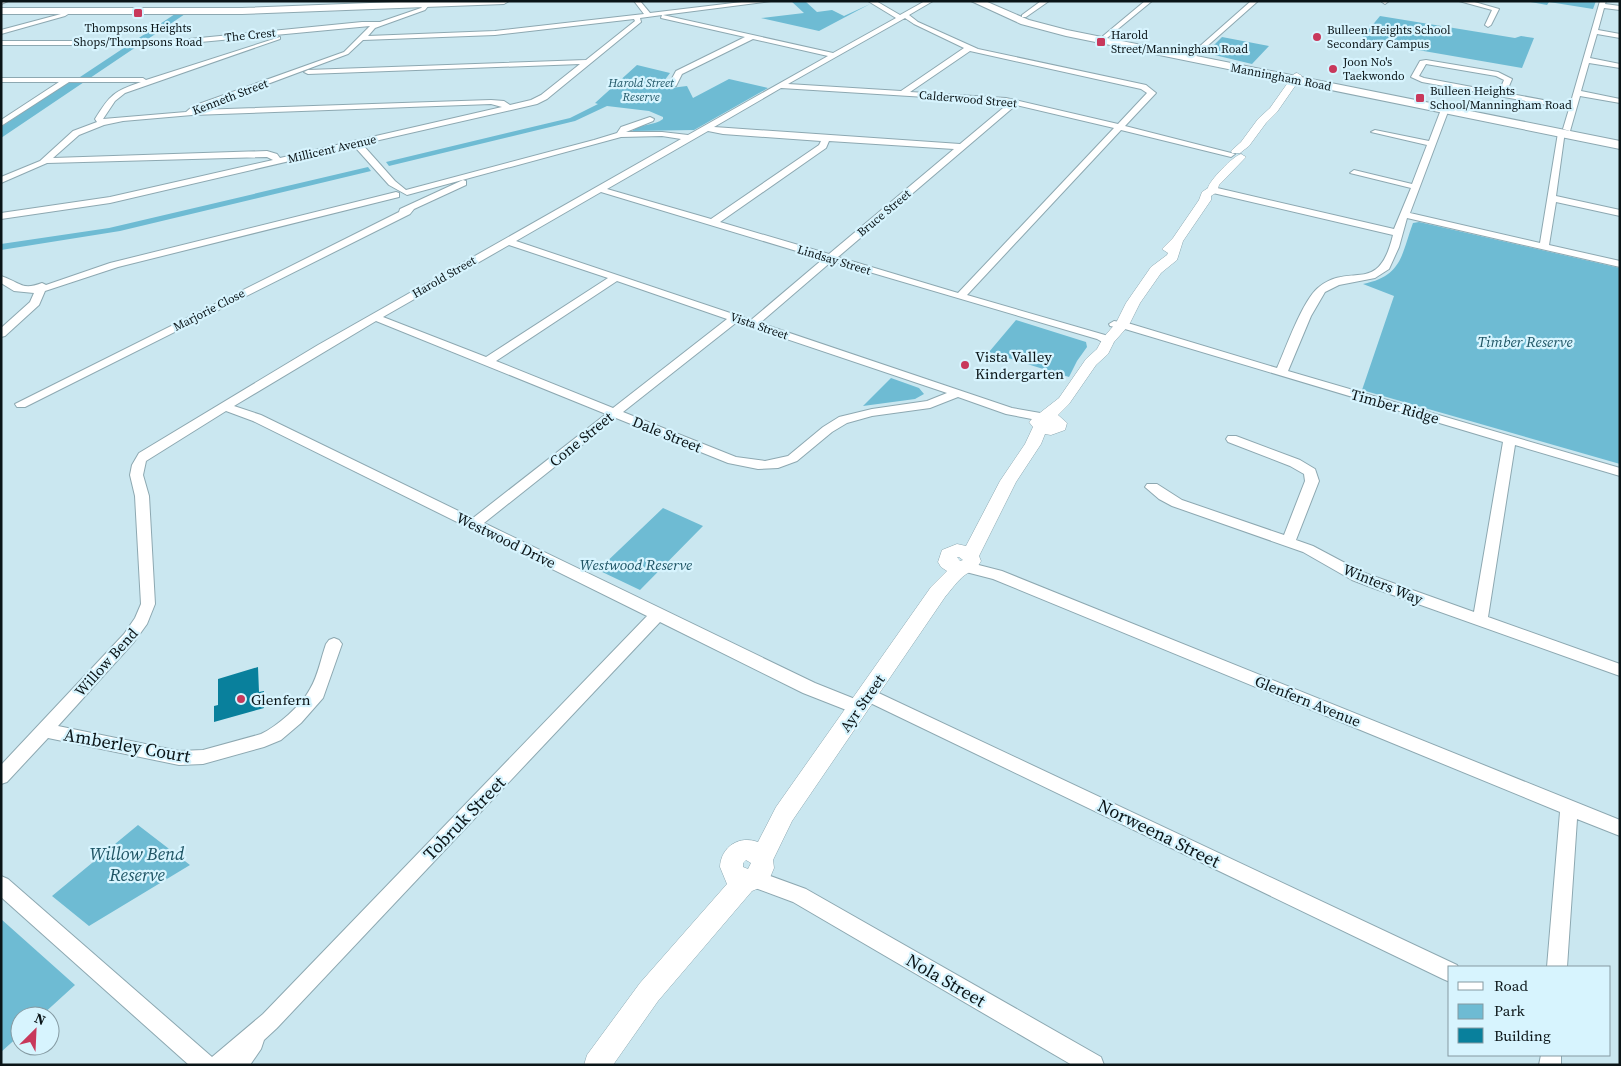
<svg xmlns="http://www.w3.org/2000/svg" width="1621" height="1066" viewBox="0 0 1621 1066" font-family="'Source Serif 4',serif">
<rect width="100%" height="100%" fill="#cae7f0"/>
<!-- green -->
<path fill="#6ebbd3" d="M791 1H805L817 12 832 10 844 16 870 4 819 31 761 18 804 13Z
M1525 1H1596L1593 9 1549 2 1547 5Z
M175 14H185L1 138V127L63 85 74 81Z
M1380 16 1515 38 1521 36 1534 38 1522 68 1360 40Z
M1222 37 1269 46 1252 64 1206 53Z
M637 65 670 73 661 85 671 88 687 86 693 98 729 79 768 88 694 130 632 131C642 123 654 126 663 119V117L649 111 607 106 575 121 393 165 389 166 386 162 570 118 598 104 595 103Z
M368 167 371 171 120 231 1 250V244L109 228Z
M1419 222 1620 268V464L1362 390 1394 296 1363 284C1402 276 1401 256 1413 223Z
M1016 320 1086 342 1087 347 1077 361 1069 377 989 352Z
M891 378 919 388 924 394 915 399 863 406Z
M663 508 703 526 640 590 598 570Z
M138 825 190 865 89 926 52 896Z
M1 919 75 985 41 1016H20V1035L1 1052Z"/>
<!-- building -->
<path fill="#09809c" d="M258 667 259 692 264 691V708L214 722V706L218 705V679Z"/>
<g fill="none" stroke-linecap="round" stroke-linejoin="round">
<defs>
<path id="minor" d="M1 1H8L1 4Z
M634 1H640L650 13 750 1H771L663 15 833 53 896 18 868 1H876L900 15 925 1H933L909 15 918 22 978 49 1146 85 1156 93 1125 126 1235 154 1231 157 1121 130 967 295 1105 335 1114 341 1112 343H1104L1097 339 832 261 760 323 1012 408 1046 414 1048 417 1046 420 1042 421 1006 414 958 397 930 408 872 416 847 423 832 432 797 461 778 468 758 469 728 463 616 418 484 523 815 683 865 703 867 708 865 713 859 715 803 693 660 622 277 1028 264 1040 261 1049 250 1065H189L1 897V876L8 879 212 1057 263 1014 647 616 253 421 226 411 146 461 143 475 149 496 155 604 147 624 134 642 58 726 179 751 203 750 261 734C276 727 302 705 310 689 318 676 321 658 326 644L329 640 334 638 339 640 342 644 323 698 301 723 281 740 264 747 203 764 179 765 48 738 7 782 1 784V765L124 634 135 618 141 604 135 496 130 475 132 465 139 453 318 345 681 139 662 136 621 137 407 195 389 185 354 146 110 203 1 219V213L110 197 273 160 267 157 47 163 1 183V177L40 161 73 131 97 122 95 119C110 95 114 91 141 82H69L1 126V120L59 82H1V78H143L146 80 280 37V39L125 93 115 101 103 119 186 112 193 106 344 52 370 26 169 45H1V41H169L362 22H380L421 8 426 3 429 5 425 10 375 28 368 36 495 31 644 14ZM662 15 661 18 745 37 676 71 669 84 673 86H676L682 74 753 39 828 56 688 135 662 132H626L653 121 654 119 650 117 621 127 617 133 594 140 406 190 395 181 362 144 537 104 547 99 641 22 640 18ZM905 18 914 24 964 48 901 91 788 84ZM634 19 635 21 586 60 308 70 304 72 308 74 580 64 541 95 531 100 510 105 504 101 491 100 198 110 348 54 363 40 495 35ZM970 51 1141 89 1147 93 1118 124 1006 98 910 92ZM781 88 1006 102 1009 103 960 144 714 127ZM491 104 502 107 280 158 277 154 267 151 53 158 79 135 104 125 123 121 192 115ZM1016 105 1114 128 958 293 838 257ZM708 131 723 134 821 141 819 145 711 219 607 189ZM829 141 954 149 829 254 720 222 826 148ZM601 192 823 259 751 320 516 241ZM509 245 608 278 486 357 383 317ZM617 281 727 319 613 408 496 361ZM376 321 606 414 473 518 261 415 234 406ZM737 322 748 326 947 393 927 401 872 409 839 417 823 427 788 456 765 461 736 457 623 412Z
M1041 1H1049L1026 17H1022V15Z
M1145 1H1152L1107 38H1103V36Z
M1251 1H1258L1196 56 1194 60H1190L1191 54Z
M1389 1 1385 4 1382 2V1Z
M1459 1H1471L1499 9 1491 25 1488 27 1485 25 1492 10Z
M1600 1H1606L1605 4 1620 6V10L1604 8 1598 30 1620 34V38L1597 34 1590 58 1620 64V68L1589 63 1581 91 1620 99V103L1580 96 1570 131 1563 129 1569 109 1422 82 1411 77 1420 61 1426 60 1498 72 1512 79 1506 93 1570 105ZM1426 64 1496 76 1504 80 1499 92 1424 78 1419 76Z
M71 8 76 9 65 16 1 34V30L61 14Z
M1442 107 1449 109 1410 213 1540 243 1558 133 1565 131 1556 196 1620 210V216L1556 202 1549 245 1620 261V267L1407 218 1399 247 1389 269 1375 278 1339 285 1325 292 1311 316 1288 371 1620 468V476L1515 445 1488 617 1620 664V676L1373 588 1352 580 1303 552 1172 506 1159 499 1145 487 1147 484H1157L1182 500 1284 535 1305 481 1304 474 1290 466 1228 442 1226 439 1228 436H1236L1300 460 1315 469 1319 481 1296 540 1313 546 1362 572 1474 612 1503 442 1125 329 1110 326 1109 324 1114 321 1131 324 1277 368C1286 348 1303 299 1319 287 1352 261 1378 297 1393 235L1213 193 1209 190 1213 187 1394 229 1411 188 1350 173 1354 170 1412 184 1427 145 1371 132 1375 130 1429 141Z
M463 180 466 181V185L414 209 410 214 25 407H17L15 404 399 212 400 209Z
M396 192 399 193V197L118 267 45 291 39 305 5 336 1 337V328L30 302 34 293 14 291 1 283V276C20 282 21 291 42 283L46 285 110 263Z
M967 562 1002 571 1620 820V836L1577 819 1567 967H1547L1560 812 993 579 962 571 960 567 962 563Z
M868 688 1457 965 1458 967H1450V982L1443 979 862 699 860 694 862 689Z
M754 870 806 889 1101 1057 1104 1065H1072L793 902 747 885 745 879 747 873Z
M1541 1055H1561V1065H1539Z"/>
<path id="tertiary" d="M1297 73 1302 76 1277 112 1266 123 1249 146 1240 153H1232L1231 151 1241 142 1258 119 1270 108 1294 74Z
M1241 154 1246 157 1219 185 1217 192 1211 196V200L1183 241 1177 260 1161 273 1140 303 1129 325 1114 342 1108 354 1096 365 1069 404 1058 415 1067 423 1065 430 1051 435 1045 434 1041 444 1016 482 979 556 981 561C975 572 973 569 965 575 958 580 951 590 945 597L792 821 773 860 774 868 769 880 764 886 752 891 658 1001 613 1065H584L587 1055 640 983 727 884 720 867C721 846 740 835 758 842L776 807 931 587 947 571 941 567 938 562 942 550 957 544 966 546 1000 481 1025 444 1033 427 1029 422 1032 419 1059 398 1086 359 1097 349 1103 338 1116 323 1126 303 1151 267 1167 255 1168 253 1162 249 1173 238 1199 200 1202 192 1208 188C1209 181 1233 156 1241 154ZM957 557H959L963 560 960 561ZM746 860 751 863 748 869 743 867V863Z"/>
<path id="primary" d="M422 1H509L504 4 242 14H1V8H242Z
M971 1H985L1029 20 1067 30 1620 141V149L1066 36 1021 24Z"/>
</defs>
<!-- minor casing -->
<use href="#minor" stroke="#8da8b1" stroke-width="2"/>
<!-- tertiary casing -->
<use href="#tertiary" stroke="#8da8b1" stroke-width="1"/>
<!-- primary casing -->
<use href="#primary" stroke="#8da8b1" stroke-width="2"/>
<!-- minor -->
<use href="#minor" fill="#fff" fill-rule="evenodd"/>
<!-- tertiary -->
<use href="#tertiary" fill="#fff" fill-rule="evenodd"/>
<!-- primary -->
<use href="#primary" fill="#fff" fill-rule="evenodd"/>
</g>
<!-- markers -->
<g fill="#c8385b" stroke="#d7f4fe" stroke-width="2">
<rect x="133" y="8" width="10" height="10" rx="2.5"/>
<circle cx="1317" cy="37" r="5"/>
<rect x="1096" y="37" width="10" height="10" rx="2.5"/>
<circle cx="1333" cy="69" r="5"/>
<rect x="1415" y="93" width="10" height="10" rx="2.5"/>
<circle cx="965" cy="365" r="5"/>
<circle cx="241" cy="699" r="5"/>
</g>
<g text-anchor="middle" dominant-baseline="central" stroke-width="4.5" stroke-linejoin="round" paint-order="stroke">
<!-- far-poi labels -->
<g font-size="12" fill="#0a1417" stroke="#d7f4fe" text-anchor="start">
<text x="138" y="28" text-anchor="middle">Thompsons Heights<tspan x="138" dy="14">Shops/Thompsons Road</tspan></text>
<text x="1327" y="30">Bulleen Heights School<tspan x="1327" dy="14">Secondary Campus</tspan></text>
<text x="1111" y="35">Harold<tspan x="1111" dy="14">Street/Manningham Road</tspan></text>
<text x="1343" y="62">Joon No's<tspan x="1343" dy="14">Taekwondo</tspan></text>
<text x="1430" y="91">Bulleen Heights<tspan x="1430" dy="14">School/Manningham Road</tspan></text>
</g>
<!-- far-street labels -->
<g font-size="12" fill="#0a1417" stroke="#d7f4fe">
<text transform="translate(250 35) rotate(-6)">The Crest</text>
<text transform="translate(1281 77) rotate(11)">Manningham Road</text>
<text transform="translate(230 97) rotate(-21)">Kenneth Street</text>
<text transform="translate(968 99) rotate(5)">Calderwood Street</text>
<text transform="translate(332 149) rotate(-13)">Millicent Avenue</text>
<text transform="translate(884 213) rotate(-40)">Bruce Street</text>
<text transform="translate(834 260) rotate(17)">Lindsay Street</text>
<text transform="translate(444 277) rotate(-30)">Harold Street</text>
<text transform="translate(209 310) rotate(-27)">Marjorie Close</text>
<text transform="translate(759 326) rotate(19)">Vista Street</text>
</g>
<!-- far-park labels -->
<g font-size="12" font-style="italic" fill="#1e5464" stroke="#d7f4fe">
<text x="641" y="83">Harold Street<tspan x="641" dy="14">Reserve</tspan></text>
</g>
<!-- park labels -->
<g font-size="15" font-style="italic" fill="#1e5464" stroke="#d7f4fe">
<text x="1525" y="341">Timber Reserve</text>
<text x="636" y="564">Westwood Reserve</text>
</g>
<!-- poi labels -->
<g font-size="15" fill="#0a1417" stroke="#d7f4fe" text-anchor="start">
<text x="975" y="356">Vista Valley<tspan x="975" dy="17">Kindergarten</tspan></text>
<text x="251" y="699">Glenfern</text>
</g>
<!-- street labels -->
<g font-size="15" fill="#0a1417" stroke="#d7f4fe">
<text transform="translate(1395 406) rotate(16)">Timber Ridge</text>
<text transform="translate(667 434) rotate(22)">Dale Street</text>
<text transform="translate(581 439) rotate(-39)">Cone Street</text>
<text transform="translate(506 540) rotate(26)">Westwood Drive</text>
<text transform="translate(1383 584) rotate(22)">Winters Way</text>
<text transform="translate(106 662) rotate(-48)">Willow Bend</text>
<text transform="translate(1308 701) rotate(22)">Glenfern Avenue</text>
<text transform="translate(862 703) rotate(-55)">Ayr Street</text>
</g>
<!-- near-street labels -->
<g font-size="18" fill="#0a1417" stroke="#d7f4fe">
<text transform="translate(127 745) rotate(10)">Amberley Court</text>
<text transform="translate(464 818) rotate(-46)">Tobruk Street</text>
<text transform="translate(1159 833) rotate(26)">Norweena Street</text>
<text transform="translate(946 980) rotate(30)">Nola Street</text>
</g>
<!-- near-park labels -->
<g font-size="18" font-style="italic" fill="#1e5464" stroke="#d7f4fe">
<text x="137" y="853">Willow Bend<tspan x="137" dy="21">Reserve</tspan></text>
</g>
</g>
<!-- border -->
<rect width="1621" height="1066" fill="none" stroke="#0a1417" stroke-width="5"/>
<!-- legend -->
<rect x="1448" y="966" width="162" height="90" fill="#d7f4fe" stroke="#859aa2"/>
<rect x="1458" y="982" width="25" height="8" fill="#ffffff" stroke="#859aa2"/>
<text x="1494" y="991" font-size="15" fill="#0a1417">Road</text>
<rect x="1458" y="1004" width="25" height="15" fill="#6ebbd3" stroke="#859aa2"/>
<text x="1494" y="1016" font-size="15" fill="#0a1417">Park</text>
<rect x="1458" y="1028" width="25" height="15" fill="#09809c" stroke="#859aa2"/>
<text x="1494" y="1041" font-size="15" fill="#0a1417">Building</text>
<!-- north arrow -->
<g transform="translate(35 1031) rotate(24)"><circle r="24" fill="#d7f4fe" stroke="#859aa2"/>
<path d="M0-4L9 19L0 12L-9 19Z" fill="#c8385b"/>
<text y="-8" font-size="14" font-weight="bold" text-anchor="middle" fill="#0a1417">N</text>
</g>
</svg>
